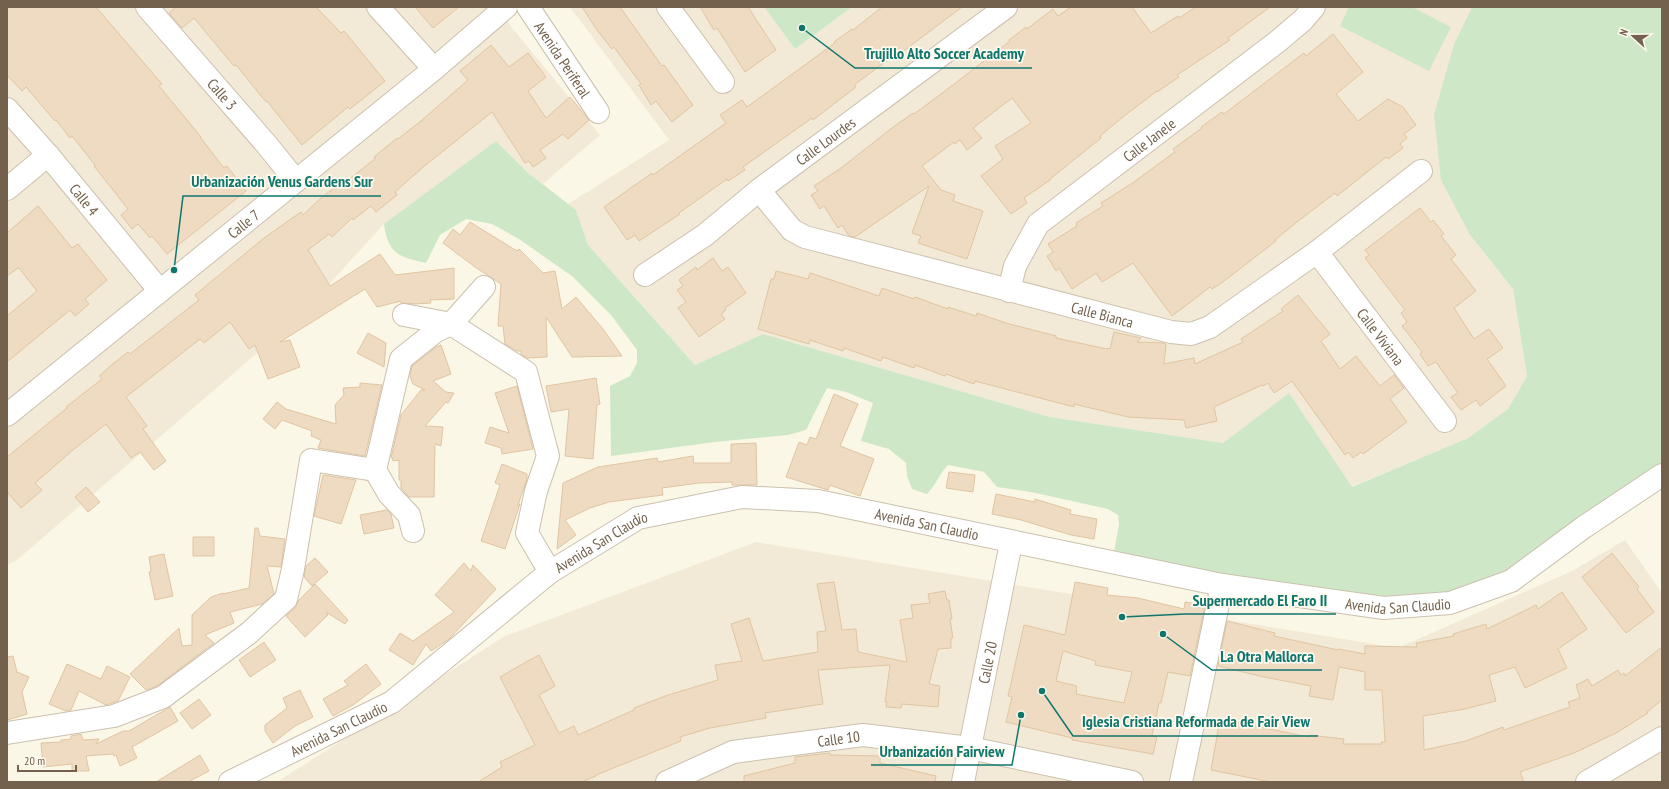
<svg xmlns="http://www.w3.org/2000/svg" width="1669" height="789" viewBox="0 0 1669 789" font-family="'PT Sans Narrow',sans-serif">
<rect width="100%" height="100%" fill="#fbf7e7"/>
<!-- residential -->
<path fill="#f2ead6" d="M7 7H495L600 135 543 184 527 172 384 224 300 316 17 560 7 565Z
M570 7H764L795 49 852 7H1472L1454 44 1470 235 1513 289 1527 376 1508 409 1468 438 1351 487 1289 394 1223 443 1050 417 763 334 695 365 588 245 576 210 568 204 669 140Z
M1625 540 1662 593V782H277L505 636 756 542 1398 648 1572 571Z"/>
<!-- green -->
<path fill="#cee8c7" d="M764 7H852L795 49Z
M1349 7H1412L1451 27 1429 71 1340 26Z
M1472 7H1662V464L1507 573 1451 592 1386 596 1332 591 1219 576 1114 552 1119 524 1118 515 1108 509 1031 492 997 487 984 472 948 465C939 474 936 485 927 494L912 489 907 476 906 463 889 449 861 441 873 403 846 392 827 388 806 430 788 435 715 442 611 456 610 386 630 376 637 363V350L611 315 573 277 519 239 492 224 466 219 440 235 426 263C399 257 388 254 384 224L496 141 527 172 576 210 588 245 695 365 763 334 1050 417 1223 443 1289 393 1352 487 1468 438 1508 409 1527 376 1513 289 1470 235 1441 180 1434 115 1454 44Z"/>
<!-- building -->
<path fill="#efdbc1" stroke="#e0c5a2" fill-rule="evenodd" d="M7 7H96L162 84 159 86 201 137H200L224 168 227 166 246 191 167 254 152 236 150 238 138 224 132 229 121 215 128 209 94 166 95 165 72 136 70 138 56 120 55 121 26 87 22 91 7 75Z
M176 7H316L341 33 344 31 385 81 350 109 348 107 302 145 267 101 266 102 236 65 234 66 194 18 182 28 169 13Z
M415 7H459L433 28Z
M582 7H620L662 66 664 65 693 105 672 122 656 101 651 105 639 85 641 84 614 47 612 49 597 30Z
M700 7H748L776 50 745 72 717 28 714 30Z
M882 7H962L893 59 892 57 854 85 856 87 813 120 812 118 743 167 745 170 728 181 727 179 679 213 680 214 639 241 635 235 627 240 604 207 652 173 653 175 726 123 720 115 742 100 747 107 835 43 834 42 852 29 853 30Z
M1071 7H1132L1151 33 1178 16 1179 18 1196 7H1270L1228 38 1230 40 1177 75 1179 77 1157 92V91L1124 116 1100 136 1101 138 1050 179V180L1024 198 1027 203 1011 214 981 176 1003 159 995 146 1031 123 1012 98 973 128 982 138 967 150 960 140 955 144 954 142 922 166 941 190 955 195 953 201 983 211 967 259 918 243 921 236 912 233 929 186 855 237 849 236 842 225 838 228 824 206 820 209 811 195 818 191 814 186 841 168 892 128 913 113 914 114 945 91 1010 41 1009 40 1026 27 1027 29 1053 9 1058 16Z
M1333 34 1363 72 1336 94 1358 121 1388 99 1403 107 1416 125 1404 134 1407 138 1400 144 1403 148 1388 159 1386 157 1337 196 1335 193 1297 222 1275 240 1276 241 1224 281 1212 289 1210 287 1172 316 1133 263 1102 282 1096 273 1072 289 1059 268 1056 271 1047 256 1053 252 1048 244 1077 226 1076 223 1103 206 1101 203 1131 184 1175 152 1173 149 1202 128 1201 127 1222 112 1224 114 1304 53 1306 56Z
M491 45 509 67 528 53 546 77 528 91 546 118 570 97 589 120 568 139 563 134 540 150 546 158 533 167 529 161 525 163 492 112 422 168 395 192 397 195 376 212 371 206 353 220 352 218 332 237 329 234 308 250 330 286 380 254 395 275 454 268V299L430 300 431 303 415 304 401 303V301L377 307 365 289 280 342 290 340 300 367 268 379 255 345 249 349 230 322 204 343 200 339 126 397 147 426 143 429 166 461 154 470 140 452 131 458 106 424 74 449 35 483 42 490 21 508 7 492V457L67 408 66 407 102 379 99 376 114 363 128 352 130 354 199 300 195 295 264 238 301 212 303 215 322 197 346 179 347 181 376 158 374 157 397 138 398 139 421 121 468 80 460 71Z
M38 206 72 248 78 244 107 280 85 299 89 304 75 316 70 310 7 362V316L37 291 19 268H18L7 276V233Z
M1420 208 1431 222 1433 220 1444 234 1441 236 1456 255 1451 259 1476 291 1454 308 1474 339 1489 329 1503 348 1487 359 1506 386 1480 406 1476 400 1461 410 1451 397 1458 393 1436 362 1428 366 1420 354 1422 352 1402 326 1407 322 1401 313 1405 310 1365 258 1369 255 1365 250Z
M470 222 517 251 519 249 543 273 555 271 562 309 576 297 603 329 622 356 572 357 546 317 547 357 527 358 521 354V351H517L505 344 503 326H498L501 284 475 267 443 243 453 229 460 235Z
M713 258 722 271 728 267 746 293 725 308 726 310 721 314 725 319 699 337 678 308 686 302 677 290 683 286 679 280 696 267 697 270Z
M776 271 808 279 810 273 879 296 882 288 914 299 915 297 948 309V307L976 316 977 313 1006 323 1056 336V338L1107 349V348L1110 349 1114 332 1141 338 1137 342 1164 343 1166 344 1164 364 1194 358 1195 364 1243 342 1241 339 1283 311 1281 309 1298 295 1330 334 1321 341 1340 369 1356 356 1380 386 1394 375 1404 388 1390 399 1407 422 1363 454 1361 452 1353 458 1348 452 1345 455 1292 381 1274 393 1268 383 1263 386 1262 385 1214 407 1217 421 1186 428 1184 420 1128 417 1074 404V407L975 381 974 384 946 374 945 376 915 365 914 368 883 357 881 361 844 348 843 351 810 340 809 344 758 329 771 279H774Z
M368 333 386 343 384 367 357 353Z
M441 345 451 374 433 381 446 392 454 393 448 403 446 402 425 426 443 427 441 446 435 444 434 497H409L401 488V480H399V460L393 461 392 457 391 458 401 415 421 390H425L413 384 410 376 412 366 436 347Z
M596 378 600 404 597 405 593 459 565 456 569 409 551 412 546 386Z
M360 383 382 385 365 456 318 448 321 440 311 436 312 431 282 420 275 429 263 419 277 402 286 409 336 424 335 405 344 395 343 388 360 387Z
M517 386 533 449 502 454 501 448 485 443 490 427 509 433 495 393Z
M834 394 858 404 840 446 874 459 860 496 830 485 828 490 786 477 799 442 807 445 810 437 816 439Z
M756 443 757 485H732V482L699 483 662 488 663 495 609 502 590 508 565 520 576 535 557 549 563 483 598 467 657 458 658 462 693 456 694 463H731V444Z
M502 464 527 474V479L518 505 520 504 505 549 481 541 500 485 495 483Z
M949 472 975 475 973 492 946 488Z
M323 475 356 480 341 524 314 516Z
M86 487 100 502 88 512 75 497Z
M996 494 1035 502V499L1071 510 1070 514 1097 519 1094 539 1071 535 1021 520 992 514Z
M387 510 391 514 394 528 364 534 360 515Z
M255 528H258L260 536 285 539 281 567 267 566 274 594 262 604 230 612 234 623 205 635 214 643 157 686 146 690 130 674 179 628 182 646 192 645V615L211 597 223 593V594L249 588Z
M193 537H214V556H193Z
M1612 553 1639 587 1637 589 1654 612 1626 633 1582 577Z
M164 554 173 596 155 600 149 572 151 571 149 557Z
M315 558 328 572 312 586 304 577 306 566Z
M464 563 471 571 473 565 496 589 449 639 431 651 426 644 413 665 389 650 400 633 413 641 454 612 435 595Z
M834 582 842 630 856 629 858 652 907 662 900 620 913 618 911 605 930 603 928 594 945 591 947 600H949L952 619H950L953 638H951V648L938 649 929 684 940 686 938 707 902 704 901 708 886 707 887 702H885L890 665 818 670 823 704 765 713 766 718 710 728 680 737 681 741 596 775V776L582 782H478L502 767 500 762 535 745 500 677 526 662 539 655 555 686 539 695 559 733 574 726 578 735 634 710V708L668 695 718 680 715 665 742 661 731 624 749 618 763 661 818 652 817 632 826 631 817 584Z
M1075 582 1108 588 1107 595 1138 598 1184 609 1185 602 1205 605 1190 676 1168 672 1161 703H1159L1152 736 1157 737 1153 754 1072 740V738L1006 722 1012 697 1008 696 1024 625 1065 635ZM1063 651 1096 661 1095 665 1132 672 1124 703 1076 694 1077 686 1056 681Z
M315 584 348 620 345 624 326 612 328 615 305 637 286 616 295 608 299 600Z
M1562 592 1587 629 1558 649 1567 668 1525 688 1515 667 1489 675 1496 701 1465 709 1423 716 1424 750 1466 741 1503 727 1504 730 1570 707 1568 702 1580 698 1576 685 1588 679 1592 686 1618 670 1621 675 1624 673 1625 676 1662 647V700L1647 712 1648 713 1616 733 1574 753 1520 772 1524 782H1271L1211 770 1220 719 1309 737 1310 735 1344 739 1343 744H1382L1381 742H1385L1382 690H1365V672L1339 667 1333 700 1309 696 1311 686 1264 677 1218 666 1227 621 1275 633 1274 636 1338 650V649L1365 654V646L1417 647 1416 643 1454 636 1453 634 1486 624 1487 629 1536 605 1538 609Z
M264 642 276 660 250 677 239 660Z
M13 656 17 672 29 677 22 692 27 714 7 720V657Z
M67 664 101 679 107 666 130 677 118 701 106 705 79 691 71 710 66 711 49 704Z
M366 664 381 684 353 705 333 716 323 699 348 685 344 681Z
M300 690 313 717 295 726 273 743 265 731V725L287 708 283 698Z
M199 699 211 715 192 729 180 713Z
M170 707 178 721 132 747 137 758 120 766 116 755 114 756 113 754 86 756 89 771H72V764L43 767 41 743 61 742V740L71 739V736L81 734 83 740 99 739 96 744 123 731H129Z
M830 753V755L880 756V763L936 776 935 782H744V776L795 763V757Z
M200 755 209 771 188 782H156Z"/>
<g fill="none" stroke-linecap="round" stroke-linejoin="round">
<defs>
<g id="minor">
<path id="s1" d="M147 7 267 145 296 181"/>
<path d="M378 7 434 69"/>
<path id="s2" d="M528 7 598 112"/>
<path d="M668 7 723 82"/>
<path id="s3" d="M7 109 48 155 160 291"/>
<path d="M7 189 48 155"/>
<path id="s4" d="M759 190 792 230 805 237 1171 332 1191 334 1210 327 1317 252 1421 171"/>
<path id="s5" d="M1317 252 1445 421"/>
<path id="s6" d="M645 275 705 235 759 190 1006 7"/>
<path id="s7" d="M1009 291 1015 266 1038 224 1277 42 1303 20 1314 7"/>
<path d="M404 315 451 324 526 372 548 456 536 491 527 533 550 572"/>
<path id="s8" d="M7 415 434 69 506 7"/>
<path d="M413 531 409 515 389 494 375 470 401 359 436 331 451 324 484 287"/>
<path d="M7 733 114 716 163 697 249 633 286 599 293 569 311 460 375 470"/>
<path id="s9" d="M667 782 733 752 863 735 970 748 1132 782"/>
<path id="s10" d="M963 782 1011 543"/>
<path d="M1181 782 1222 585"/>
<path d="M1587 782 1662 738"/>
</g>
<g id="tertiary">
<path id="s11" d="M230 782 392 702 550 572 638 518 742 497 818 501 1222 585 1384 608 1450 603 1511 581 1584 527 1662 475"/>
</g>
</defs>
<!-- minor casing -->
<use href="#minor" stroke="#ccc0ae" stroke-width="24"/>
<!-- tertiary casing -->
<use href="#tertiary" stroke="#ccc0ae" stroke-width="24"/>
<!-- minor -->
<use href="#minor" stroke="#fff" stroke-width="22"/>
<!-- tertiary -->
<use href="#tertiary" stroke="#fff" stroke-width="22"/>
</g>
<g text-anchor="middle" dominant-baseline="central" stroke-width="3.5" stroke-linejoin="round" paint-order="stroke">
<!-- street labels -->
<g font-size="15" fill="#73614d" stroke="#fefaee">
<text stroke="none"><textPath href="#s2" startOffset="63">Avenida Periferal</textPath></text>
<text stroke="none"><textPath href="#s1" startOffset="115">Calle 3</textPath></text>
<text stroke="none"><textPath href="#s7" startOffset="213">Calle Janele</textPath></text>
<text stroke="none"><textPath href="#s6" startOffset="225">Calle Lourdes</textPath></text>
<text stroke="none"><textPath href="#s3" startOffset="119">Calle 4</textPath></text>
<text stroke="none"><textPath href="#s8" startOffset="304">Calle 7</textPath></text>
<text stroke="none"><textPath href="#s4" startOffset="374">Calle Bianca</textPath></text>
<text stroke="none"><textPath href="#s5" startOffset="106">Calle Viviana</textPath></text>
<text stroke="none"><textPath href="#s11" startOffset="782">Avenida San Claudio</textPath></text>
<text stroke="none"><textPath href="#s11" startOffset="445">Avenida San Claudio</textPath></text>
<text stroke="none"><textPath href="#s11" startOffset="1261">Avenida San Claudio</textPath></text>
<text stroke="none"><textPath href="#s10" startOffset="122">Calle 20</textPath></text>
<text stroke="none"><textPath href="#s11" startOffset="121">Avenida San Claudio</textPath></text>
<text stroke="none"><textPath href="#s9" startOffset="179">Calle 10</textPath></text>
</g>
</g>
<!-- callouts -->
<path fill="none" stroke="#0f766e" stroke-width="1.5" d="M802 28L855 68H1032M174 270L183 196H381M1122 617L1185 614H1336M1163 634L1212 670H1322M1042 691L1073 736H1318M1021 715L1012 765H871"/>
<g fill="#0f766e" stroke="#fefaee" stroke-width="1.5">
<circle cx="802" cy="28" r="4"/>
<circle cx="174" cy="270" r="4"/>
<circle cx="1122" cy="617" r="4"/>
<circle cx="1163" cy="634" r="4"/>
<circle cx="1042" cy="691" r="4"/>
<circle cx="1021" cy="715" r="4"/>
</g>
<g font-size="16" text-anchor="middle" font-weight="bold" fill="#0f766e" stroke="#fefaee" stroke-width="3.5" stroke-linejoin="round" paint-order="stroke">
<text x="944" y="59">Trujillo Alto Soccer Academy</text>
<text x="282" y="187">Urbanización Venus Gardens Sur</text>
<text x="1260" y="606">Supermercado El Faro II</text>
<text x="1267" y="662">La Otra Mallorca</text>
<text x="1196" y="727">Iglesia Cristiana Reformada de Fair View</text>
<text x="942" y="757">Urbanización Fairview</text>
</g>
<!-- border -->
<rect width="1669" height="789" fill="none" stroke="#73614d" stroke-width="16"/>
<!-- north arrow -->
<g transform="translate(1633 36) rotate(291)" stroke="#fefaee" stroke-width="3" paint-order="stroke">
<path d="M0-3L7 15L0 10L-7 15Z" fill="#73614d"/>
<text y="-6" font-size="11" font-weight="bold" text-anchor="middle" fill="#73614d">N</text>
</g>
<!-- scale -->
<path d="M18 765v6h58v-6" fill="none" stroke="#73614d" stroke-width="2"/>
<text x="24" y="765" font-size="12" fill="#73614d" stroke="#fefaee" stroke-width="3" paint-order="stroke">20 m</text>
</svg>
